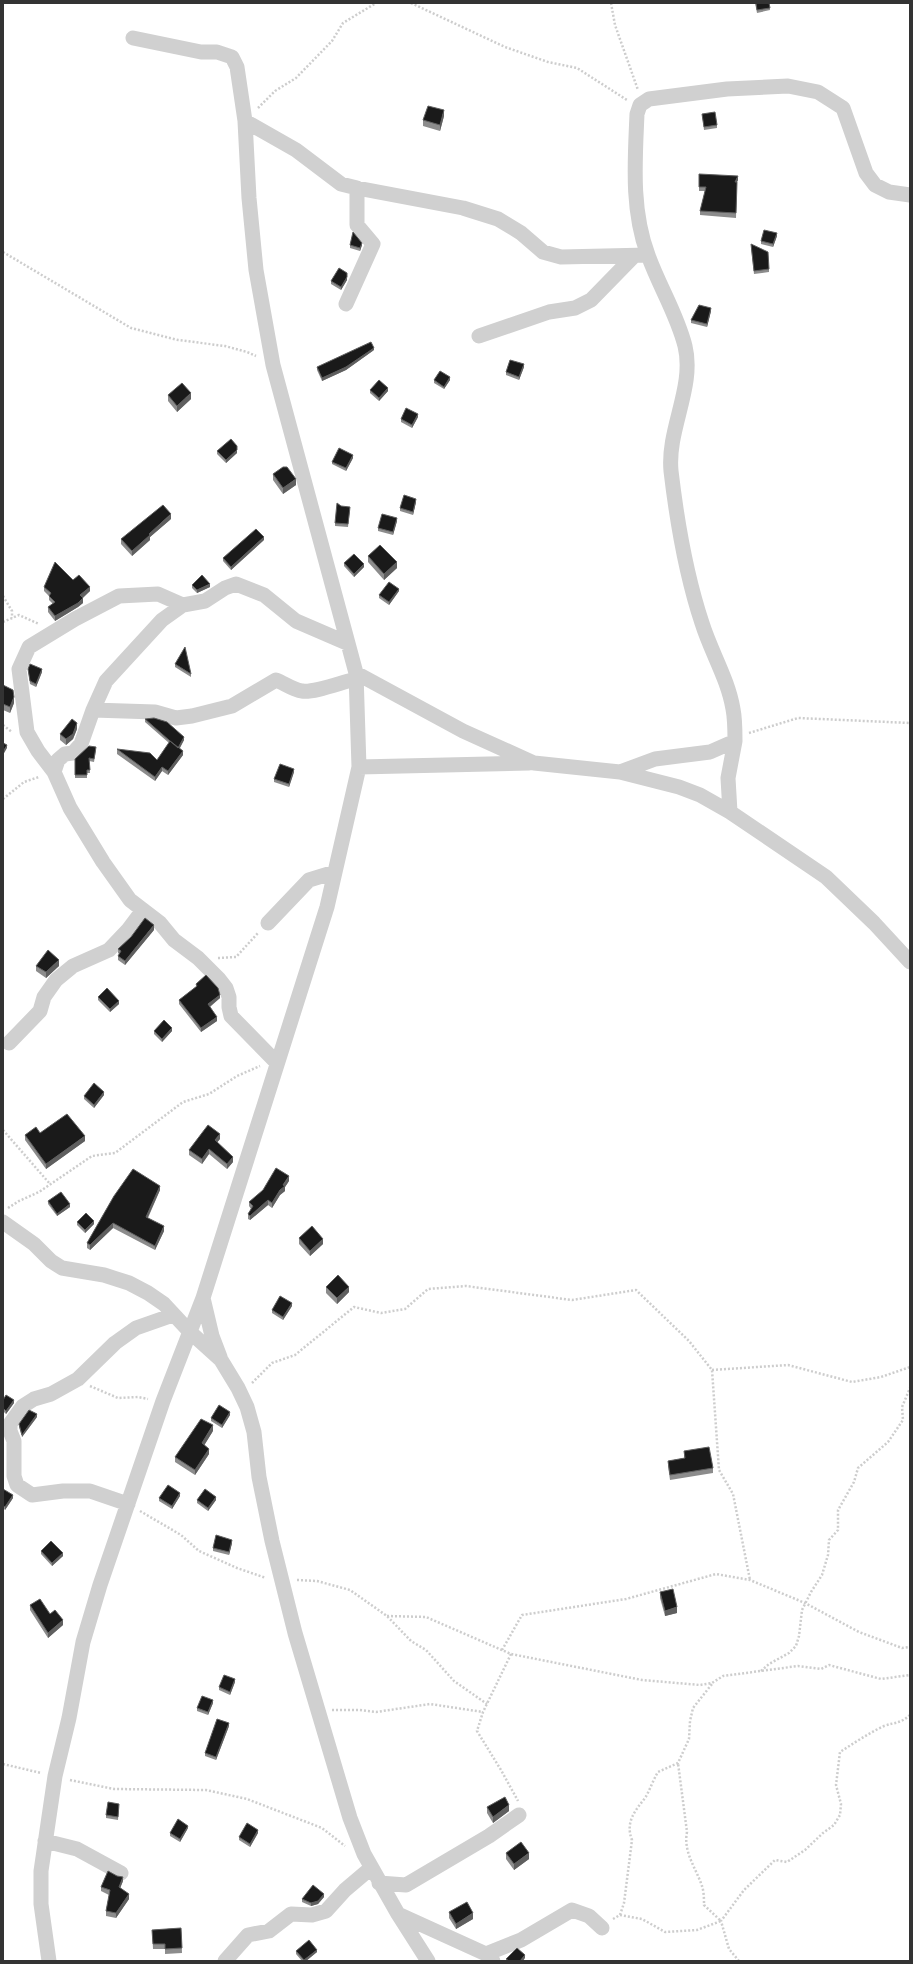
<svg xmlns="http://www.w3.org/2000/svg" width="913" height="1964" viewBox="0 0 913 1964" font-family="'DejaVu Sans',sans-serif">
<rect width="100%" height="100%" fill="#fff"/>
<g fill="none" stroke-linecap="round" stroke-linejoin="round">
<!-- path -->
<path stroke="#cdcdcd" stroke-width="2.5" stroke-dasharray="2 2" stroke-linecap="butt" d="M411 3 505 47 548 62 577 68 627 100
M611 3 615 25 638 90
M258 108 275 91 296 78 332 41 343 23 376 3
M3 252 131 328 178 340 225 346 247 352 256 356
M3 596 12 611V618
M3 622 19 615 39 624
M3 725 12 732
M749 733 798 718 910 723
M3 799 24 782 39 777
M218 958 236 957 258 933
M3 1130 50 1184
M8 1208 19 1201 39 1192 92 1156 115 1153 183 1102 209 1094 237 1076 260 1066
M712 1370 788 1365 852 1382 881 1377 910 1367
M252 1383 272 1363 295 1355 354 1307 381 1313 405 1309 428 1289 466 1286 572 1300 636 1290 689 1341 712 1370 719 1470 733 1494 750 1580
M90 1386 118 1398 138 1397 148 1399
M140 1511 181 1535 199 1551 237 1568 266 1578
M297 1580 317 1581 350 1590 387 1616 411 1641 426 1650 454 1681 487 1704
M387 1616 426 1617 511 1654 642 1680 700 1685 712 1683 723 1676 798 1666 821 1669 829 1665 881 1679 910 1675
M502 1650 522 1615 626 1599 716 1574 750 1580 805 1603 859 1632 902 1648 910 1647
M511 1654 483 1712 477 1731 501 1770 518 1801
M761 1671 769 1664 789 1653 796 1646 799 1636 802 1610 811 1592 822 1575 828 1555 829 1540 838 1530V1510L854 1482 858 1468 888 1442 903 1420 902 1407 910 1388
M332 1710H360L376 1712 430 1704 483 1712
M3 1764 41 1773
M70 1780 114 1789 206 1790 247 1799 322 1828 345 1846
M620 1915 642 1919 665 1932 697 1930 721 1921 704 1905C704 1899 704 1892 702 1886 696 1868 683 1852 687 1832L678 1763
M613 1919 620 1915 624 1903 632 1840C625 1822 635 1811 645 1798 650 1790 653 1780 658 1772L678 1763 689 1739 690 1721 693 1708 712 1684
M739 1961 729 1949 721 1921 744 1890 775 1860 787 1862 805 1850 823 1833 834 1825 840 1815 841 1804 836 1785 840 1752C854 1743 869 1733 884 1726 895 1722 900 1724 910 1715"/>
<!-- minor -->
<path stroke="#d0d0d0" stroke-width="15" d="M245 121 296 150 341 184 357 188 463 208 498 219 521 233 543 252 561 257 648 255
M346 304 373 244 357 225V188
M479 336 549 312 575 308 591 300 633 257
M356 673 463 731 534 763 620 772 679 787 700 795 730 812 826 877 874 923 910 962
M93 710 155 712 176 718 192 716 232 706 276 680C284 683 293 690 302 691 314 693 342 682 356 679
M359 767 529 763
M54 772 38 751 27 732 19 669 29 647 75 619 119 596 158 594 183 605
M620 772 655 759 710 752 735 741C735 731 735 719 733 709 728 679 711 652 702 623 686 575 677 522 671 471 667 429 695 387 685 346 677 314 659 286 648 255 631 210 635 161 637 114L640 105 649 99 727 89 788 86 818 92 843 108 866 173 875 185 889 192 910 195
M730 812 728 778 735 741
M268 923 309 880 335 872
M9 1043 40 1011 44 997 56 980 73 966 109 950 128 930 143 910
M277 1063 231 1016 229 1007V997L226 988 219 979 198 958 174 940 160 923 130 900 103 862 70 808 54 772 58 760 65 754 73 753 81 744 93 710 106 681 162 620 183 605 205 601 225 588 236 584 264 595 296 621 347 643
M3 1222 34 1244 51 1261 62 1268 104 1275 129 1283 148 1293 164 1304 190 1332 221 1360 238 1388 247 1407 254 1432 259 1477 272 1541 295 1633 350 1818 364 1854 398 1914 428 1961
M203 1298 212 1336 220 1357
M128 1504 90 1491H63L32 1495 17 1485 14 1476V1441L10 1431V1424L23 1406 34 1399 51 1394 78 1379 115 1343 136 1328 173 1315
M45 1841 77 1849 121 1873
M379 1883 406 1885 489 1836 519 1815
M398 1914 486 1954 493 1961
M486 1954 521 1940 572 1910 589 1916 602 1928
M49 1961 41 1904V1871L55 1776 69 1718 83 1642 100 1585 163 1401 203 1298 327 907 359 767 356 673 273 365 256 270 249 198 245 121 237 67 232 57 217 52H201L133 38
M225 1961 248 1935 269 1931 291 1914 312 1915 326 1911 345 1890 371 1868"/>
</g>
<!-- wall -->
<path fill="#8c8c8c" d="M755 3H769L770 10 757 13Z
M702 114 717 125V128L704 130Z
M444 116 440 131 423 126V120Z
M699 174 738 180 737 182 736 218 700 215V211L705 191H699Z
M777 236 773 247 761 244V241Z
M350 245H362L360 251 350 248Z
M751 247 769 269V272L754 274Z
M347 280 341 290 331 284V281Z
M711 311 707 327 691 323V320Z
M374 350 346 370 322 381 317 370V367Z
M524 367 519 380 506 375V372Z
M434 380H450L444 389 434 383Z
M370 390 388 391 379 401 370 393Z
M168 395 191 399 177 412 168 401Z
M418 417 412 428 401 422V419Z
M217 451 237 453 226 463 217 454Z
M353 458 346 471 332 464V462Z
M273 474 296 485 283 494 273 480Z
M416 502 413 515 400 511V508Z
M341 506 350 510 348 527 335 526V523Z
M171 519 150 537V540L132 556 121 544V539Z
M397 521 393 535 378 531V528Z
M264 540 231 570 223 561V558Z
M368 556 397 568 384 580 368 562Z
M344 563 364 567 354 577 344 566Z
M73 580 90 591 83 598V603L78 607 55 621 48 612V607L53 604 49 600V596L44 591V587Z
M192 585 210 587 197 593 192 588Z
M399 591 389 605 379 598V595Z
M175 664 191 674V677L175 667Z
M28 669 42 672 36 687 30 684Z
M3 685 14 703 10 713 3 710Z
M145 719 184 740 180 748 183 755 168 775 162 771 155 781 117 754V749L157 760 169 743 145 722Z
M77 729 73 739 66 745 60 740V734Z
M96 750 94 762 89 761 90 773H87V778H75V759Z
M294 772 289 787 274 782V779Z
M154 930 125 965 118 960V956L119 954 118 953V949Z
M36 966H59L46 978 36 971Z
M196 984 220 998 210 1007 217 1021 201 1032 179 1004V1000L196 987Z
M98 997 119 1004 110 1012 98 1000Z
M154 1031H172L162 1042 154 1034Z
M104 1095 94 1108 84 1099V1096Z
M40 1133 85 1141 46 1169 25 1140V1135Z
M220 1139 217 1142 233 1162 227 1169 209 1154 202 1164 189 1155V1150Z
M289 1181 285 1187V1191L280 1195 272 1208 268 1205 250 1220 248 1219V1214L251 1209 249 1206V1202Z
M160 1190 148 1218 164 1231 155 1250 113 1228 90 1250 87 1248V1243L114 1196Z
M48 1201 70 1207 57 1216 48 1204Z
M77 1222 94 1224 85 1233 77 1225Z
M299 1238 323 1244 310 1256 299 1244Z
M326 1287 349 1292 337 1304 326 1293Z
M292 1306 283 1320 272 1313V1310Z
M3 1400 14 1403 6 1414 3 1411Z
M230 1415 222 1428 211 1421V1418Z
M37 1417 22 1437 19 1427V1424Z
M213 1431 204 1445 209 1454 195 1475 175 1462V1457Z
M684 1451 713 1468V1473L670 1480 668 1466V1461L684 1458Z
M3 1489 13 1498 5 1510 3 1508Z
M180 1496 172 1509 159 1501V1498Z
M197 1500H216L208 1511 197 1503Z
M232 1543 229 1555 213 1551V1548Z
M41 1551 63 1556 52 1566 41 1554Z
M660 1592 677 1613 665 1616 660 1598Z
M30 1605 50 1614 63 1625 48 1638 30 1610Z
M235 1682 230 1695 219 1690V1687Z
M213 1703 208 1715 197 1711V1708Z
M229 1726 216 1760 205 1756V1753Z
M119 1807 118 1820 106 1818V1815Z
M487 1807 509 1811 493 1823 487 1813Z
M188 1828 180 1842 170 1836V1833Z
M258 1833 250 1847 239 1840V1837Z
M506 1853 529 1859 514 1870 506 1859Z
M123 1881 120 1888 129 1899 116 1918 106 1916V1911L109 1895 101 1891V1887Z
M324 1897 318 1904 311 1906 302 1902V1899Z
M449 1912 473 1919 456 1929 449 1918Z
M181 1928 182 1953 165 1954V1949H153L152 1930Z
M296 1951 317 1952 306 1961H302L296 1954Z"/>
<!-- shaded-wall -->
<path fill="#5f5f5f" d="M444 110V116L440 131V125Z
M738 176V180L735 186V182Z
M777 233V236L773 247V244Z
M362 243V245L360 251V248Z
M347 277V280L341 290V287Z
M711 308V311L707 327V324Z
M374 348V350L346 370 322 381V378Z
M524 364V367L519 380V377Z
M450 377V380L444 389V387Z
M388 388V391L379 401V398Z
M191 393V399L177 412V406Z
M418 414V417L412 428V425Z
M237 450V453L226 463V460Z
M353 455V458L346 471V468Z
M296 479V485L283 494V488Z
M416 499V502L413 515V512Z
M171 514V519L150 537V540L132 556V551L149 534Z
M397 518V521L393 535V532Z
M264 537V540L231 570V567Z
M397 562V568L384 580V574Z
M364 564V567L354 577V574Z
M210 584V587L197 593V590Z
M90 587V591L80 600V595Z
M399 589V591L389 605V602Z
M83 598V603L78 607 55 621V616Z
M42 669V672L36 687V684Z
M14 697V703L10 713V707Z
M77 723V729L73 739 66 745V739Z
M184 737V740L178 751V748Z
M7 745V748L3 755V752Z
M183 751V755L168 775V771Z
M162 767V771L155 781V777Z
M294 769V772L289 787V784Z
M154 925V930L125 965V961Z
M59 960V966L46 978V972Z
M220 995V998L208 1008V1004Z
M119 1001V1004L110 1012V1009Z
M217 1017V1021L201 1032V1028Z
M172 1028V1031L162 1042V1039Z
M104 1092V1095L94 1108V1105Z
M220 1134V1139L215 1145V1140Z
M85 1136V1141L46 1169V1164Z
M209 1149V1154L202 1164V1159Z
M233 1157V1162L227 1169V1164Z
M289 1176V1181L285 1187V1191L280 1195 272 1208V1203Z
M160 1186V1190L146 1221V1217Z
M268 1200V1205L250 1220V1216Z
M70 1204V1207L57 1216V1214Z
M94 1221V1224L85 1233V1230Z
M113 1223V1228L90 1250V1245Z
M164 1226V1231L155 1250V1246Z
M323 1239V1244L310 1256V1251Z
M349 1287V1292L337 1304V1298Z
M292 1303V1306L283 1320V1317Z
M14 1400V1403L6 1414V1411Z
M230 1412V1415L222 1428V1425Z
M37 1414V1417L22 1437V1435Z
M213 1425V1431L202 1449V1443Z
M209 1449V1454L195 1475V1470Z
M180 1493V1496L172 1509V1506Z
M13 1495V1498L5 1510V1507Z
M216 1497V1500L208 1511V1508Z
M232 1540V1543L229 1555V1552Z
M63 1553V1556L52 1566V1563Z
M677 1607V1613L665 1616V1611Z
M63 1620V1625L48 1638V1633Z
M235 1679V1682L230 1695V1692Z
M213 1700V1703L208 1715V1712Z
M229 1723V1726L216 1760V1757Z
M509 1805V1811L493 1823V1817Z
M188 1826V1828L180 1842V1839Z
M258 1830V1833L250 1847V1844Z
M529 1853V1859L514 1870V1864Z
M123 1877V1881L119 1891V1887Z
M129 1894V1899L116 1918V1913Z
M324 1894V1897L318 1904 311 1906V1903Z
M473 1913V1919L456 1929V1924Z
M317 1950V1952L306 1961H304V1960Z
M525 1955V1958L523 1961H520Z"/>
<!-- building -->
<path fill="#1a1a1a" stroke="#5f5f5f" d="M756 3H769L770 8 757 10Z
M428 106 444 110 440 125 423 120Z
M715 112 717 125 704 127 702 114Z
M699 174 738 176 735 182H737L736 213 700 211 706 187H699Z
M764 230 777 233 773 244 761 241Z
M353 232 362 243 360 248 350 245Z
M751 244 768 252 769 269 754 271Z
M339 268 347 273V277L341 287 331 281Z
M699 305 711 308 707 324 691 320Z
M371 342 374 348 346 367 322 378 317 367Z
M510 360 524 364 519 377 506 372Z
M440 371 450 377 444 387 434 380Z
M379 380 388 388 379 398 370 390Z
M182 383 191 393 177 406 168 395Z
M406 408 418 414 412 425 401 419Z
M231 439 237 446V450L226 460 217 451Z
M339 448 353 455 346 468 332 462Z
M283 467H287L296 479 283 488 273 474Z
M404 495 416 499 413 512 400 508Z
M337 503 341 506 350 507 348 524 335 523Z
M163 505 171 514 149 534 150 535 132 551 121 539Z
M382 514 397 518 393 532 378 528Z
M256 529 264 537 231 567 223 558Z
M380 545 397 562 384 574 368 556Z
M354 554 364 564 354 574 344 563Z
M55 562 73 580 79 575 90 587 80 595 83 598 78 603 55 616 48 607 55 602 49 596 51 593 44 587Z
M202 575 210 584 197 590 192 585Z
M389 582 399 589 389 602 379 595Z
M185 647 191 674 175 664Z
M30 664 42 669 36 684 30 681 28 669Z
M3 685 13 690 14 697 10 707 3 704Z
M154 718 167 722 184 737 178 748 145 719Z
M72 719 77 723 73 734 66 739 60 734Z
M170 741 183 751 168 771 162 767 155 777 117 749 150 753 157 760Z
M3 743 7 745 3 752Z
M89 746 96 747 94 759 89 758 90 770H87V775H75V759Z
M280 764 294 769 289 784 274 779Z
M145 918 154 925 125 961 118 956 121 951 118 949 131 937Z
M48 950 59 960 46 972 36 966Z
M206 975 218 988 220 995 208 1004 217 1017 201 1028 179 1000 197 986 196 984Z
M107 988 119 1001 110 1009 98 997Z
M164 1020 172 1028 162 1039 154 1031Z
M94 1083 104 1092 94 1105 84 1096Z
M67 1114 85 1136 46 1164 25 1135 36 1127 40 1133Z
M208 1125 220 1134 215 1140 233 1157 227 1164 209 1149 202 1159 189 1150Z
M276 1168 289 1176 283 1185 285 1186 280 1190 272 1203 268 1200 250 1216 248 1214 253 1206 249 1202 263 1190Z
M133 1169 160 1186 146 1217 164 1226 155 1246 113 1223 90 1245 87 1243 114 1196Z
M61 1192 70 1204 57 1214 48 1201Z
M86 1213 94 1221 85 1230 77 1222Z
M312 1226 323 1239 310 1251 299 1238Z
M338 1275 349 1287 337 1298 326 1287Z
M280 1296 292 1303 283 1317 272 1310Z
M6 1395 14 1400 6 1411 3 1408V1400Z
M219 1405 230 1412 222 1425 211 1418Z
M29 1410 37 1414 22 1435 19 1424Z
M201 1419 213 1425 202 1443 209 1449 195 1470 175 1457Z
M709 1447 713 1468 670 1475 668 1461 685 1458 684 1451Z
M168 1485 180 1493 172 1506 159 1498Z
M3 1489 13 1495 5 1507 3 1505Z
M205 1489 216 1497 208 1508 197 1500Z
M216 1535 232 1540 229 1552 213 1548Z
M51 1541 63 1553 52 1563 41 1551Z
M673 1589 677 1607 665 1611 660 1592Z
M40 1599 50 1614 55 1610 63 1620 48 1633 30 1605Z
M224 1675 235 1679 230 1692 219 1687Z
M202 1696 213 1700 208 1712 197 1708Z
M217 1719 229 1723 216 1757 205 1753Z
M505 1797 509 1805 493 1817 487 1807Z
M108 1802 119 1804 118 1817 106 1815Z
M178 1819 188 1826 180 1839 170 1833Z
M247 1823 258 1830 250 1844 239 1837Z
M521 1842 529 1853 514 1864 506 1853Z
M108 1871 117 1876 123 1877 119 1887 129 1894 116 1913 106 1911 110 1890 101 1887Z
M313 1885 324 1894 318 1901 311 1903 302 1899Z
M467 1902 473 1913 456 1924 449 1912Z
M181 1928 182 1948 165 1949V1944H153L152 1930Z
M309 1940 317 1950 304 1960 296 1951Z
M517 1948 525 1955 520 1961H509L506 1959Z"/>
<!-- border -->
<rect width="913" height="1964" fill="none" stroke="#333333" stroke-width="8"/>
</svg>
